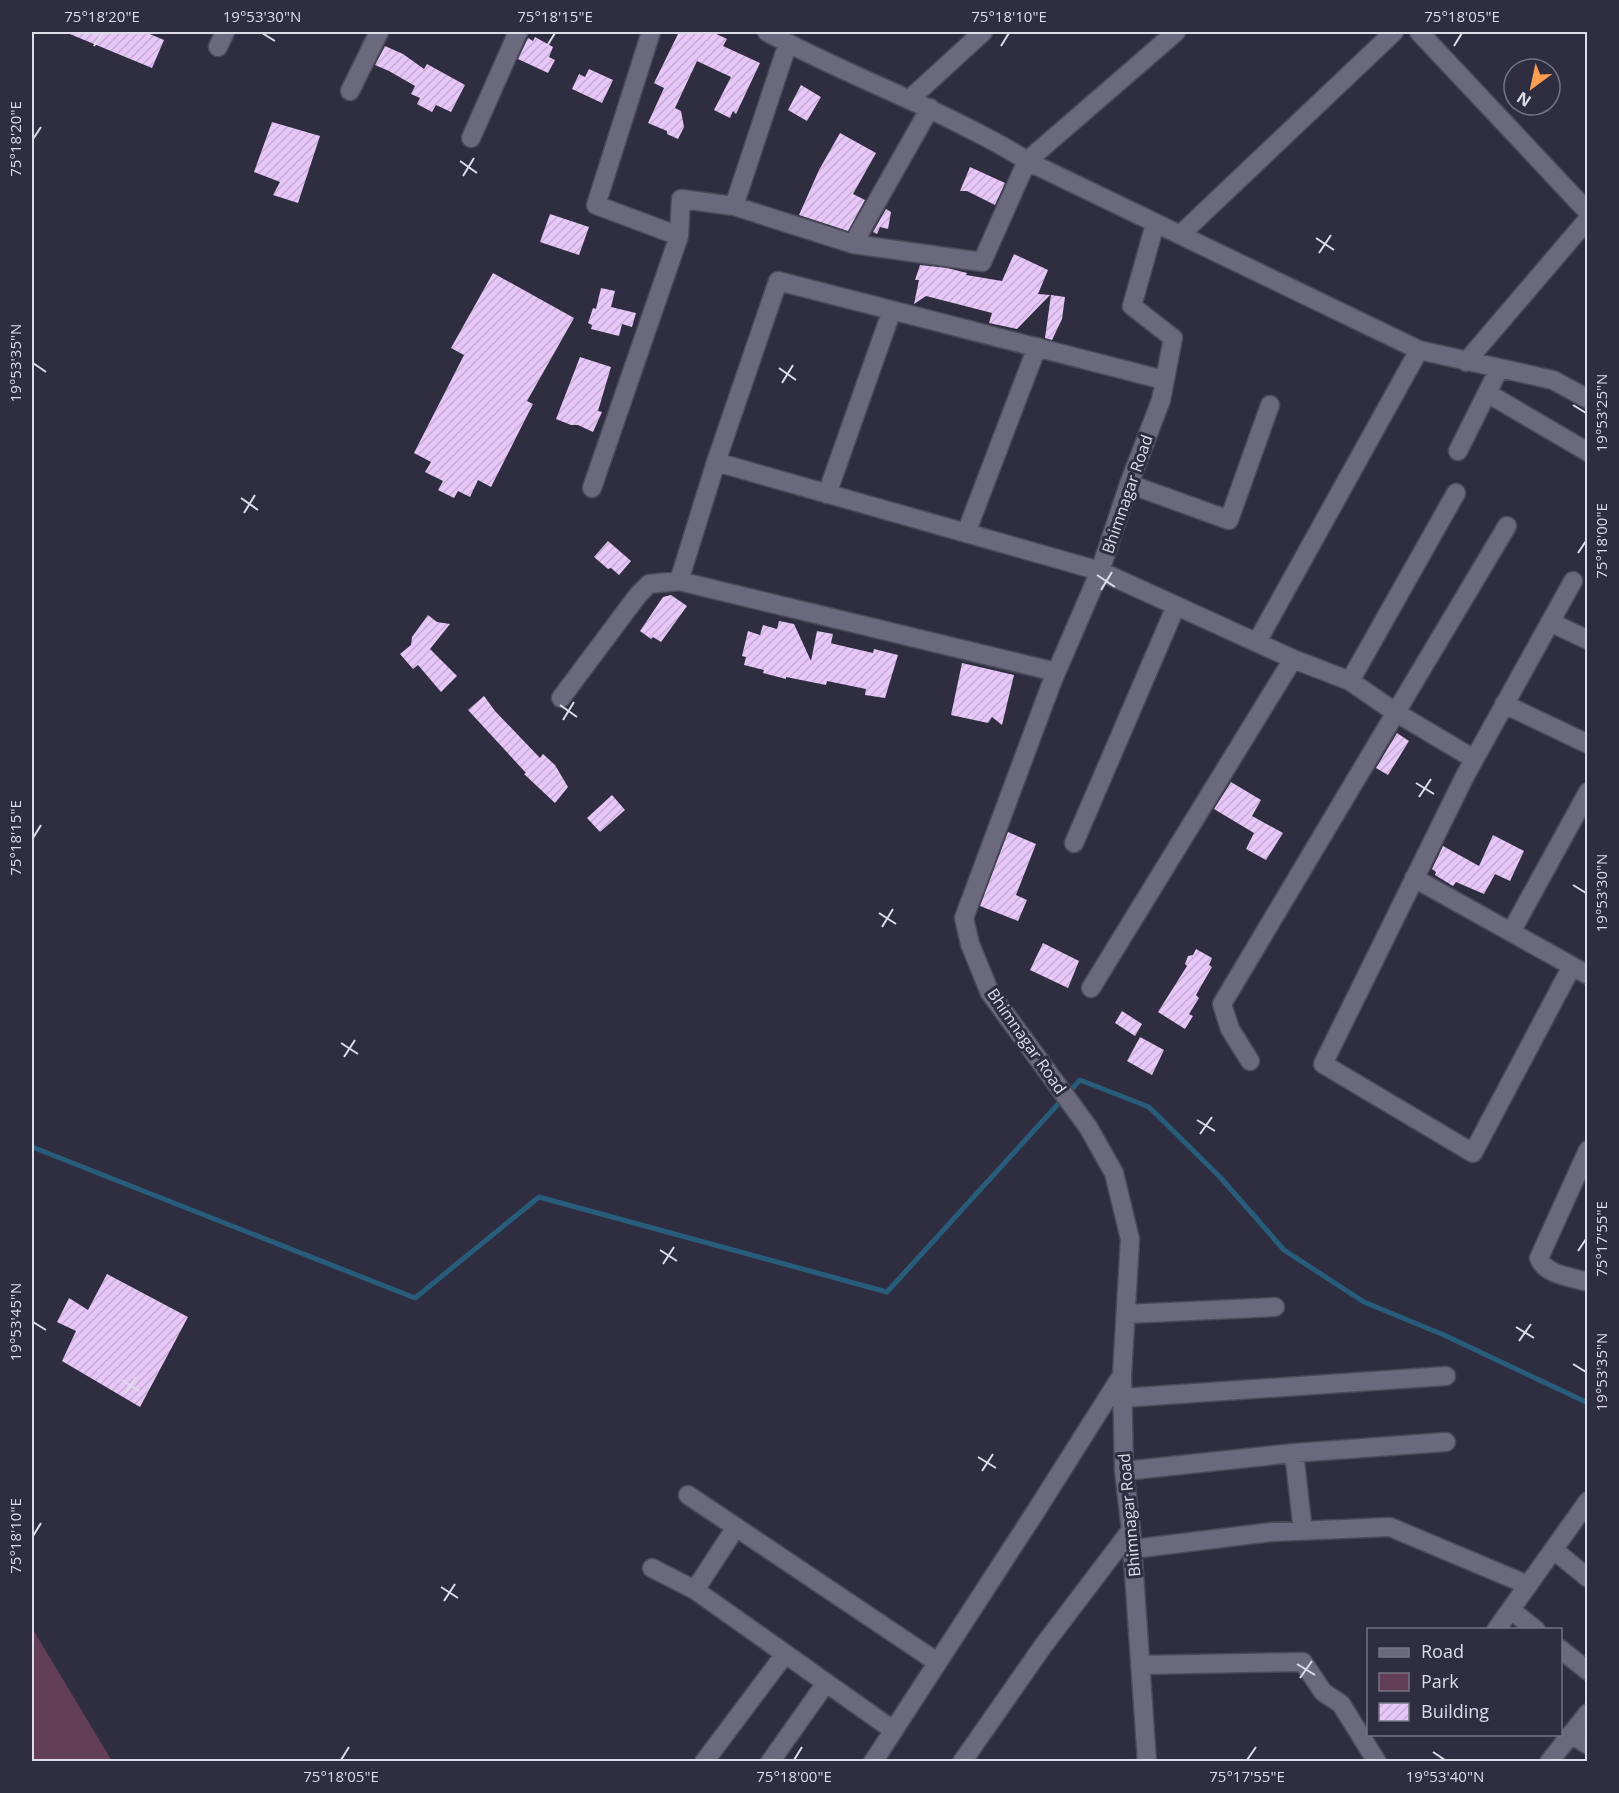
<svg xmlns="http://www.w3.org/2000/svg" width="1619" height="1793" viewBox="0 0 1619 1793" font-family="'Open Sans',sans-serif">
<defs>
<pattern id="building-hatch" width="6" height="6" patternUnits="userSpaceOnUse" patternTransform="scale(1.5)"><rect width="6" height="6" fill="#e7c7f8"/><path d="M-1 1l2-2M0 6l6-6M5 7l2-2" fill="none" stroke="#c6acd4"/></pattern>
</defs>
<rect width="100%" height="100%" fill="#2f2e40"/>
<!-- green -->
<path fill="#623f57" d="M32 1628 112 1761H32Z"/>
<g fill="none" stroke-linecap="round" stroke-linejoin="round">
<!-- stream -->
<path stroke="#275c7a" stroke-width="5" d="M32 1147 415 1298 539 1197 887 1292 1080 1080 1149 1107 1220 1177 1284 1250 1364 1302 1444 1335 1588 1403"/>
</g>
<!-- building -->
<path fill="url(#building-hatch)" d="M65 32H145L164 40 152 68Z
M679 32H712L727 39 723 46 760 63 736 114 733 111 730 118 714 110 731 77 697 61 675 108 681 111 684 127 678 139 667 134V131L648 123 664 88 654 83Z
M535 37 553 47 549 57 555 60 548 73 518 59 528 38 533 41Z
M385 46 403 54 424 69 427 64 465 85 451 112 436 105 432 112 417 104 420 98 411 94 415 86 389 71 375 65Z
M589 69 613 80 602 103 572 89 579 74 585 77Z
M801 85 821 97 807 121 788 110Z
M272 122 320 136 298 203 273 195 280 182 254 172Z
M840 133 876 153 853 194 865 200 848 231 799 215 819 170Z
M970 167 1005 183 995 205 967 191H960Z
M886 209 891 212 888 229 880 227 877 234 873 232Z
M550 214 589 227 579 255 540 242Z
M1014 254 1048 270 1038 294 1050 295 1017 329 989 323 992 313 926 296 914 304 919 280H915L920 265 947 268 967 273 966 275 1002 281Z
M493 273 574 318 527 401 533 404 491 487 478 480 470 497 458 491 454 498 438 490 443 481 425 472 431 462 414 453 464 355 451 348Z
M601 288 615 291 611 307 636 313 632 327 622 324 619 336 591 329 592 325 588 323 593 308 596 309Z
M1051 295 1065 297 1062 319 1052 340 1045 338Z
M580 357 611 367 598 411 602 412 593 432 578 425H571L556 419Z
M608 541 631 561 619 575 611 568 608 569 594 557Z
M671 595 687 606 661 642 653 637 651 639 640 631 663 597Z
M428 615 437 622 450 624 430 649 457 676 441 692 418 665 413 669 400 654 411 645 412 637Z
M779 621 794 624 811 661 817 631 833 634 831 643 834 644 873 653 874 649 898 655 885 698 865 695 866 689 827 681 826 685 786 677V679L763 673 764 670 744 665 746 657 742 656 748 631 760 635 763 625 777 629Z
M962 663 1014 675 1002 725 992 717 988 723 951 715Z
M484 696 495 711 540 758 543 754 555 765 568 787 555 803 524 774 526 773 468 710Z
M1397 733 1409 741 1388 775 1376 768Z
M1231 782 1261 800 1252 816 1283 833 1266 860 1246 849 1254 833 1214 809Z
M612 795 625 810 600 832 587 818Z
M1008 832 1036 844 1016 895 1027 900 1018 921 980 906Z
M1493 835 1524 851 1510 881 1495 874 1484 894 1456 882 1453 886 1435 875 1436 872 1432 869 1443 846 1479 866Z
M1043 943 1079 961 1068 988 1030 970Z
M1196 949 1212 958 1209 965 1212 967 1196 995 1199 998 1189 1014 1193 1016 1185 1029 1158 1012 1187 966 1185 964 1188 956 1193 955Z
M1122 1011 1142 1024 1135 1036 1115 1023Z
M1140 1037 1164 1050 1152 1075 1127 1061Z
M107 1274 188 1317 140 1407 62 1361 76 1331 57 1322 69 1298 88 1310Z"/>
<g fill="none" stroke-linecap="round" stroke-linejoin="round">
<defs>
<path id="minor" d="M767 32C828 66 895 91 958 123 982 135 1005 146 1027 161L1419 350 1553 380 1588 399
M1419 32 1588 212
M218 47 225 32
M350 91 379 32
M911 98 983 32
M471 138 518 32
M734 206 788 43
M1180 235 1394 32
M679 236 681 199 734 206 853 244 982 262 1027 161 1176 32
M853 244 930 108
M1466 362 1588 219
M1487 393 1588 452
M1458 451 1499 369
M716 462 1100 571 1293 659 1350 681 1395 712 1474 759
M1129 484 1229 520 1270 405
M592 488 679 236 596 205 651 32
M827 494 892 310
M966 533 1037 347
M679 581 716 462 778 281 1164 380
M1550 622 1588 640
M1257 642 1419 350
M1350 681 1456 493
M561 698 638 595 649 584 679 581 1056 672
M1504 704 1588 744
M1074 843 1176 606
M1414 878 1588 975
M1511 932 1588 792
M1572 966 1473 1153 1323 1064 1465 776 1573 581
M1091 988 1293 659
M1250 1061 1230 1029 1222 1004 1507 526
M1588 1150 1539 1258C1545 1275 1572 1277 1588 1282
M1126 1314 1275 1307
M1122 1398 1446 1376
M1294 1453 1303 1531
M1124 1471 1294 1453 1446 1442
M688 1495 937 1662
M1133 1549 1272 1532 1390 1527 1528 1585
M1554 1550 1588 1578
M652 1568 695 1590 893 1730
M695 1590 736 1527
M1511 1610 1536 1630
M1496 1630 1588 1501
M1560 1649 1588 1671
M1140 1665 1303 1662 1323 1692 1341 1704 1377 1762
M1571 1734 1588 1745
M704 1762 785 1654
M770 1762 826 1683
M873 1762 1036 1511 1122 1375
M962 1762 1043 1646 1131 1530
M1147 1762 1131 1530 1124 1471 1122 1375 1130 1239 1114 1173 1088 1127 990 993 970 944 964 918 1052 682 1100 571 1129 484 1161 400 1173 338 1132 306 1155 224
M1549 1762 1588 1713"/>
</defs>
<!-- minor casing -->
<use href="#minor" stroke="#4a4a59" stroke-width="21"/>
<!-- minor -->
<use href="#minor" stroke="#6a697e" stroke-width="18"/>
</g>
<!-- ticks -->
<path fill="none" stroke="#dddde9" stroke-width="2" d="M262 33 275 41M94 46 102 33M547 46 555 33M1001 46 1009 33M1454 46 1462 33M33 139 41 127M460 161 477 173M463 176 474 158M1316 238 1334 250M1319 253 1331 235M33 363 46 372M779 368 796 380M782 383 793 365M1573 405 1586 413M241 498 258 510M244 513 255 495M1578 553 1586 541M1097 575 1115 587M1101 590 1112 572M560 705 577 717M563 720 574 702M1416 783 1434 794M1419 797 1431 779M33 838 41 825M1573 885 1586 893M879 913 896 924M882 927 893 909M341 1043 358 1054M344 1057 355 1040M1197 1120 1215 1131M1200 1134 1212 1117M660 1250 677 1261M1578 1251 1586 1239M663 1264 674 1247M33 1322 46 1330M1516 1327 1534 1338M1519 1341 1531 1324M1573 1364 1586 1372M122 1380 139 1391M125 1394 136 1377M978 1457 996 1468M982 1471 993 1454M33 1536 41 1523M441 1587 458 1598M444 1601 455 1584M1297 1664 1315 1675M1300 1678 1312 1661M1433 1752 1445 1760M341 1760 349 1747M794 1760 802 1747M1247 1760 1256 1747"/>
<g text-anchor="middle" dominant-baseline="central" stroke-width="6" stroke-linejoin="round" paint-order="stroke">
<!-- street labels -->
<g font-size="16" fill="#dddde9" stroke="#2f2e40">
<text transform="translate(1127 494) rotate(-71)">Bhimnagar Road</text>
<text transform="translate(1027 1041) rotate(55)">Bhimnagar Road</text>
<text transform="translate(1129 1515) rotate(-95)">Bhimnagar Road</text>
</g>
</g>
<!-- border -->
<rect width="1619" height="1793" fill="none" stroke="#2f2e40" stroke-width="66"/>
<!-- legend -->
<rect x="1367" y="1628" width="195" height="108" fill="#2f2e40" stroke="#757484" stroke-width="1.5"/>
<rect x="1379" y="1648" width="30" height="9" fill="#6a697e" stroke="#757484" stroke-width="1.5"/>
<text x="1421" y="1658" font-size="18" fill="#dddde9">Road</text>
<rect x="1379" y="1673" width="30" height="18" fill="#623f57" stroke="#757484" stroke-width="1.5"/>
<text x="1421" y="1688" font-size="18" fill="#dddde9">Park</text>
<rect x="1379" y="1703" width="30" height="18" fill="url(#building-hatch)" stroke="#757484" stroke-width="1.5"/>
<text x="1421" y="1718" font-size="18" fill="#dddde9">Building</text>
<!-- north arrow -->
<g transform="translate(1532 87) rotate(213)"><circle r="28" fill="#2f2e40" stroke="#757484" stroke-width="1.5"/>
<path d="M0-4.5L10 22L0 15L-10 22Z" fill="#fb9e52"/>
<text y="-9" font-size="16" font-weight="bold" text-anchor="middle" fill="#dddde9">N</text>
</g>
<rect x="33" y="33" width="1553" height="1727" fill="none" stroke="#dddde9" stroke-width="2"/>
<g font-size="15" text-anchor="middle" fill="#dddde9">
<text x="102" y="22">75°18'20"E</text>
<text x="262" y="22">19°53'30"N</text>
<text x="555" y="22">75°18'15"E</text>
<text x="1009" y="22">75°18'10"E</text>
<text x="1462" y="22">75°18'05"E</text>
<text transform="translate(16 139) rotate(-90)" y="5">75°18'20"E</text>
<text transform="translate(16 363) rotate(-90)" y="5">19°53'35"N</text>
<text transform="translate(1602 413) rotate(-90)" y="5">19°53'25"N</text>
<text transform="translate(1602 541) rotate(-90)" y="5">75°18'00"E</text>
<text transform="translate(16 838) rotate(-90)" y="5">75°18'15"E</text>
<text transform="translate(1602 893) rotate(-90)" y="5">19°53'30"N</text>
<text transform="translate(1602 1239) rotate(-90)" y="5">75°17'55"E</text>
<text transform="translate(16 1322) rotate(-90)" y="5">19°53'45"N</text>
<text transform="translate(1602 1372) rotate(-90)" y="5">19°53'35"N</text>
<text transform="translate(16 1536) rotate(-90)" y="5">75°18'10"E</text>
<text x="341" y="1782">75°18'05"E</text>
<text x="794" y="1782">75°18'00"E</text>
<text x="1247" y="1782">75°17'55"E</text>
<text x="1445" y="1782">19°53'40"N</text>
</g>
</svg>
